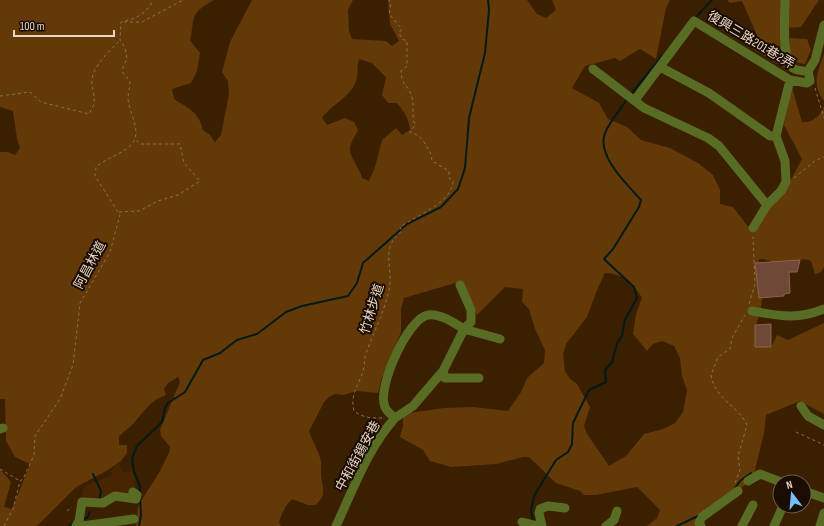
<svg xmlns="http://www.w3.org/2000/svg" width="824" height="526" viewBox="0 0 824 526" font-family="'Sofia Sans Condensed','Noto Sans TC',sans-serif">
<rect width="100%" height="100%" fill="#3b1f01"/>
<!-- built -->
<path fill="#472500" d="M119 462 122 472 134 471 136 497 104 502 82 498V491L86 485 111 476 112 470Z"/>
<!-- green -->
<path fill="#633908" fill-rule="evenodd" d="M0 0H214C209 3 202 7 198 11 191 18 193 31 190 40L200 53 197 71 191 83 172 89 174 99C188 108 199 112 203 130L210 135 215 142 221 135 229 94 228 81 222 72 230 42 252 0H353L348 10 349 31 352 39 386 41 392 46 399 41 390 24 388 0H527L537 14 546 18 556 10 552 0H670L666 8 656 59 640 49 620 61 615 58 585 66 572 88 599 103 608 119 627 127 641 140 670 148 698 163 713 175 720 190V204L733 207 753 233 769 207 788 185 802 159 784 125 791 84 802 122C813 123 820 116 824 106V267L821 272 815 274 811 261C799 256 789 266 777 264 770 263 770 259 759 259L758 265 762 300 760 313 756 325 755 337 771 347 777 335 788 340 824 323V414L800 401 766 415 764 433 753 478 698 526H647L657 518 660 510 637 487 596 495H584L580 491 556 483 529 457H523L496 464 451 467 430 461 423 450 400 437 403 426V414L444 408 473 407 508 411 521 392 527 378 544 363 545 350 535 329 529 309 522 302 523 289 505 287 477 315 462 281 404 298 401 309V332L381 380 378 393 357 391 343 395 335 394 329 397 324 402 309 431C312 441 318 449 320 458 322 463 321 468 321 474 322 488 328 495 315 505H308L292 499C285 506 281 514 279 523L281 526H136L138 506 160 471 169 453 170 447 161 436 160 430 180 382 178 377 168 383 164 389 166 395C150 400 143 413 133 424 129 429 123 431 119 437V445H127V453L121 461 108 470 76 487 37 526H0V469L11 482 4 507 12 509 30 464 15 457 6 441 5 399H0V152H8L15 155 20 148 17 139 13 111 0 107ZM359 59 372 63 386 77 382 95 388 103H397C404 111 409 119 410 130L402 135 396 128 382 140 375 167 369 181 362 178C360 168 349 157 350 148 350 143 356 135 358 130L354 122 345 118 327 125 322 118C333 103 352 97 357 78 358 72 357 65 359 59ZM605 273C621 273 635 284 642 298L636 314 633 334 647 351 653 344 662 341 674 346 680 358 682 376 687 390 683 412 675 423 663 429 644 434 626 456 609 466 587 434 584 426 590 407 577 384 570 379 565 371 563 354 566 344 587 317 597 290Z
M727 0H819L801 27 786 28 785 68 755 50 760 42 742 1 730 3Z
M790 38 807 39 811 50 805 64 793 62 789 54Z
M824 54V101C811 83 818 72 824 54Z"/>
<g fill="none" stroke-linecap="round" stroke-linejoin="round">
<!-- stream -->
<path stroke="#021b17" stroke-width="2" d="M695 18 712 0
M631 94 662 56
M93 474 101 491 99 501
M735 488 740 481 751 473
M140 493V486L134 472 132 458 137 446 162 422 165 408 168 403 185 392 203 360 220 353 237 340 257 334 286 312 302 306 348 296 357 283 363 263 407 224 441 207 458 189 465 168 469 118 485 53 489 10 488 0
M83 519 87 518 90 512
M533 521 531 511 534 496 556 460 568 452 572 444 573 423 589 390 606 382 605 370 612 362 617 343 622 336 625 320 637 298 634 287 604 259 613 249 639 207 641 200C628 185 596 156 605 133 610 121 620 110 627 99
M69 526 73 523
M139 526 141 515 140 499
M677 526 698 516"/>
</g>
<!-- building -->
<path fill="#704838" stroke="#8c6251" d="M800 260 797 272H789L790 293 784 294V296L759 298 755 263Z
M771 324V347H755V325Z"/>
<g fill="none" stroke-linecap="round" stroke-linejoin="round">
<!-- path -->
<path stroke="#887057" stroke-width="1" stroke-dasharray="3 3" stroke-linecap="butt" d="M124 22H142L183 0
M815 88 824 118
M0 96 30 92 41 102 89 114C97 101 94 98 92 84 90 68 110 51 120 40
M794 178 816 160 824 157
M119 212 139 211 158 201 178 195 200 181 184 163 180 144H140L134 138
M749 304 755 284 753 237
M382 418C371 418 363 418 354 411 350 393 358 388 363 371 365 365 364 359 366 353 374 332 384 312 389 290 394 268 379 248 402 231L400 227C416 216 453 202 453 181L449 178V171L432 161 431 154 424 142 419 136 410 132 415 125C411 115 415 104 411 94 406 83 402 86 401 71L407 66V41L402 39 399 33 402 29 389 14 391 3 389 0
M796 432 824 445
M0 469 20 481
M735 483 740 470 738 456 747 425C738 405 715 400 711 375L718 357 730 349 732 338 745 315
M67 511 72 507
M4 526 13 509 20 481 23 479 34 455 35 436 60 399 73 365 80 303 110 252 120 215 95 176 96 167C106 158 120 155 130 146 144 133 129 114 128 99 128 93 130 87 130 81L123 73V67L127 59 125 48 120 40 121 22C135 19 147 14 153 0"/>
<!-- minor -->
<path stroke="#586c23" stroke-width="9" d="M785 0C785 14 781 59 793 68 797 71 803 71 808 71L815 60 824 25
M660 67 709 93 770 136H776
M593 69 644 108 708 138 719 146 767 205
M635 100 694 21 790 80 807 83 810 81 808 71
M753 228 767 205 781 191 786 182 785 161 776 136 790 80
M752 311C779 316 798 320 824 309
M443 371 445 378H479
M801 406 808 416 824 425
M395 418 413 406 443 371 464 329 500 339
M0 429 3 428
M748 481 760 474 781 482
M804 491 824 498
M522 522 538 526
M76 526 79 521 82 502 103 503 115 496 136 499 137 495 133 492
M82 526 134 519
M336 526C353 490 368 448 395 418 392 415 386 411 385 407 376 389 408 318 428 315 440 313 454 323 464 329L471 322V310L460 285
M542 526 539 513 540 509 548 506 565 508
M606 526 614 520 617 511
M701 526 699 523 702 517 738 491
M742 526 753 505
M774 526 783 506
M820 526 824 513"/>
</g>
<g text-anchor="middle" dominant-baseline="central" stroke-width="4" stroke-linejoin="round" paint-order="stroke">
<!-- street labels -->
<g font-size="13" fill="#e7d4c3" stroke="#190c03">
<text transform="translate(751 40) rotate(31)">復興三路201巷2弄</text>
<text transform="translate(90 265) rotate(-62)">阿昌林道</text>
<text transform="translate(372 309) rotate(-73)">竹林步道</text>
<text transform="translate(358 456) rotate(-61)">中和街錫安巷</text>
</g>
</g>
<!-- north arrow -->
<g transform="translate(792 494) rotate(344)"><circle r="19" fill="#190c03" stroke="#6b5c50"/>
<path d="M0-3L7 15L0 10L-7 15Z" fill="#77bff7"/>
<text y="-6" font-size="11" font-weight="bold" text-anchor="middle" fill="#e7d4c3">N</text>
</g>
<!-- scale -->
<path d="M14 30v6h100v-6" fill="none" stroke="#e7d4c3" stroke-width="2"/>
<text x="20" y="30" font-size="12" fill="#e7d4c3" stroke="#190c03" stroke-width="3" paint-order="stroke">100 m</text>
</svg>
